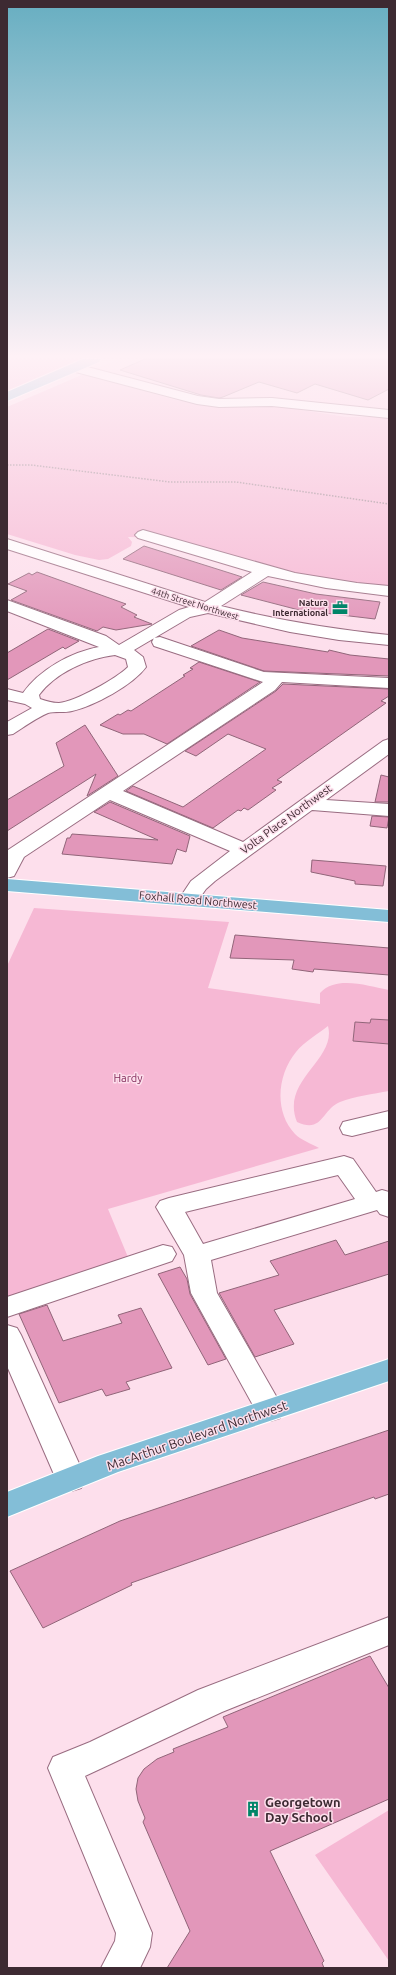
<svg xmlns="http://www.w3.org/2000/svg" width="396" height="1975" viewBox="0 0 396 1975" font-family="Ubuntu,sans-serif">
<rect width="100%" height="100%" fill="#fddfec"/>
<!-- built -->
<path fill="#fccee2" d="M118 359H389V417H347L263 404 215 406 176 400 84 374Z"/>
<!-- green -->
<path fill="#f6b8d4" d="M7 359H86L7 394Z
M84 374 176 400 215 406 263 404 347 417H389V589L283 571 171 538 128 537 132 542 131 546 108 559 99 560 75 555 7 534V407Z
M34 908 229 922 208 988 320 1004V993C336 975 368 986 389 990V1020L371 1019 370 1023 355 1022 353 1041 389 1044V1091C373 1094 355 1096 340 1102 322 1109 323 1134 297 1122 280 1080 337 1060 328 1026 318 1034 304 1042 296 1052 277 1075 274 1112 295 1134 301 1140 312 1144 319 1148L108 1209 130 1262 7 1304V966Z
M389 1810V1961L315 1855Z"/>
<!-- building -->
<path fill="#e297ba" stroke="#916579" d="M145 359H389V389L368 400 315 384 297 393 259 382 223 397 219 398 201 395 120 370Z
M144 546 236 575 242 577 221 590 123 559Z
M37 572 126 604 121 607 137 615 134 617 152 624 116 630 103 627 97 631 11 600 27 591 8 584 29 573 32 575Z
M263 582 316 594 380 602 375 619 299 610 241 595Z
M48 629 79 641 65 649 63 647 7 680V653Z
M219 630 242 638 328 652 329 650 350 655 389 659V676L264 671 191 646Z
M199 662 260 682 167 744 144 734H123L100 725 118 714 120 715 128 710 131 711 185 676 183 675 193 669 190 668Z
M283 684 389 689V696L381 701 386 703 277 780 282 782 272 788 276 790 248 810 244 808 241 811 238 810 213 828 126 791 133 786 183 807 266 749 228 734 196 756 185 751 276 691Z
M85 725 118 776 87 796 96 774 7 831V800L64 766 56 743Z
M381 775 389 777V802H375Z
M110 802 190 836 186 852 177 849 172 864 62 854 67 838H70L72 834 158 840 94 812Z
M372 816 389 817 387 828 370 826Z
M312 860 386 866 383 886 355 884V881L311 872Z
M235 935 389 948V975L314 969 313 972 292 969 294 960 230 958Z
M371 1019 389 1020V1044L353 1041 355 1022 370 1023Z
M336 1240 345 1255 389 1241V1274L274 1310 294 1344 255 1357 219 1293 279 1275 270 1261Z
M180 1267 187 1279 190 1294 226 1359 208 1365 158 1274Z
M47 1305 63 1341 122 1323 118 1315 141 1308 172 1368 126 1382 130 1389 106 1396 102 1389 59 1403 19 1314Z
M389 1430V1494L375 1499 374 1497 131 1583 132 1585 43 1628 10 1571 120 1521Z
M370 1656 389 1688V1799L270 1851 324 1961 322 1963 324 1968H167L190 1931 143 1822 145 1818 138 1801 136 1789 138 1778 144 1769 157 1759 174 1752 173 1749 228 1727 223 1717Z"/>
<g fill="none" stroke-linecap="round" stroke-linejoin="round">
<defs>
<path id="minor" d="M76 364 198 396 219 399 272 398 389 410V418L272 406 219 407 197 404 72 371 70 368 72 365Z
M143 530 295 573 357 583 389 586V596L326 588 268 576 221 606C277 620 332 629 389 635V645L339 640 290 632 208 613 190 617 134 650 143 657 146 667C133 685 94 706 72 711 65 713 54 711 48 713 36 718 24 727 13 734L7 735V722L32 708 25 704 7 700V689L23 693C39 670 71 652 99 647L7 611V600L106 636 119 645 179 610 189 607 7 549V539L205 602 252 572 138 538 135 535 138 532ZM115 655 126 659 128 667C117 678 75 702 59 703 52 703 46 701 40 699L39 695C55 673 88 658 115 655Z
M160 637 264 672 389 678V688L282 682 275 690 123 791 243 842 383 741 389 739V754L326 800 389 804V816L312 810 215 881 206 889 196 903 189 905 182 903 179 899 191 881 230 851 110 800 24 857 14 876 7 878 8 850 263 682 154 646 152 642 154 638Z
M389 1111V1127L352 1136 343 1134 340 1128 343 1122Z
M344 1156 353 1159 376 1192 382 1190 389 1192V1217L380 1214 377 1210 211 1260 217 1293 284 1410 280 1418 270 1421 260 1418 191 1293 184 1255 156 1207 160 1201 169 1198ZM338 1175 355 1199 203 1244 185 1212Z
M163 1245 172 1247 176 1254 172 1261 7 1317V1297Z
M7 1325 17 1328 21 1335 86 1479 81 1488 71 1491 61 1488 56 1479 7 1366Z
M389 1617V1645L222 1712 85 1776 152 1933 150 1947 140 1968H101L115 1941 116 1933 48 1768 53 1757 90 1742 198 1690Z"/>
<path id="major" d="M83 359H101L99 362 7 401V392Z
M7 879 389 910V922L7 891Z
M389 1359V1381L118 1472 7 1517V1492L98 1456Z"/>
</defs>
<!-- minor casing -->
<use href="#minor" stroke="#996c81" stroke-width="2"/>
<!-- major casing -->
<use href="#major" stroke="#fff" stroke-width="2"/>
<!-- path -->
<path stroke="#9b838d" stroke-width="1.5" stroke-dasharray="1.5 1.5" stroke-linecap="butt" d="M7 465H31L170 482H236L389 504"/>
<!-- minor -->
<use href="#minor" fill="#fff" fill-rule="evenodd"/>
<!-- major -->
<use href="#major" fill="#83bed7" fill-rule="evenodd"/>
</g>
<!-- sky -->
<linearGradient id="sky" x2="0" y2="1"><stop stop-color="#67aec1"/><stop offset="0.56" stop-color="#fef1f6"/><stop offset="1" stop-color="#fef1f6" stop-opacity="0"/></linearGradient>
<rect width="396" height="636" fill="url(#sky)"/>
<!-- icons -->
<defs>
<symbol id="office-bare" viewBox="-9 -9 18 18"><path d="M-6-3h4V-5.5h4V-3h4V5H-6ZM-1-4.5V-3h2v-1.5ZM-6 0V1H6V0Z" fill="#008568" stroke="#fddfec" stroke-width="2.5" paint-order="stroke"/></symbol>
<symbol id="building-bare" viewBox="-9 -9 18 18"><path d="M-4-6H4V6H1V3H-1V6H-4ZM-2.5-4.3h1.7v1.8h-1.7ZM.8-4.3h1.7v1.8H.8ZM-2.5-1h1.7V.8h-1.7ZM.8-1h1.7V.8H.8Z" fill="#008568" stroke="#fddfec" stroke-width="2.5" paint-order="stroke"/></symbol>
</defs>
<g fill-rule="evenodd">
<use href="#office-bare" x="329" y="597" width="22" height="22"/>
<use href="#building-bare" x="242" y="1798" width="22" height="22"/>
</g>
<g text-anchor="middle" dominant-baseline="central" stroke-width="3" stroke-linejoin="round" paint-order="stroke">
<!-- far-poi labels -->
<g font-size="9" font-weight="bold" fill="#3d2a32" stroke="#fddfec" text-anchor="end">
<text x="328" y="603">Natura<tspan x="328" dy="10">International</tspan></text>
</g>
<!-- far-street labels -->
<g font-size="9" fill="#3d2a32" stroke="#fddfec">
<text transform="translate(195 604) rotate(17)">44th Street Northwest</text>
</g>
<!-- street labels -->
<g font-size="11" fill="#3d2a32" stroke="#fddfec">
<text transform="translate(286 819) rotate(-36)">Volta Place Northwest</text>
<text transform="translate(198 900) rotate(5)">Foxhall Road Northwest</text>
</g>
<!-- park labels -->
<g font-size="11" fill="#832c5b" stroke="#fddfec">
<text x="128" y="1078">Hardy</text>
</g>
<!-- near-street labels -->
<g font-size="13" fill="#3d2a32" stroke="#fddfec">
<text transform="translate(197 1435) rotate(-19)">MacArthur Boulevard Northwest</text>
</g>
<!-- near-poi labels -->
<g font-size="13" font-weight="bold" fill="#3d2a32" stroke="#fddfec" text-anchor="start">
<text x="265" y="1802">Georgetown<tspan x="265" dy="15">Day School</tspan></text>
</g>
</g>
<!-- border -->
<rect width="396" height="1975" fill="none" stroke="#3d2a32" stroke-width="16"/>
</svg>
